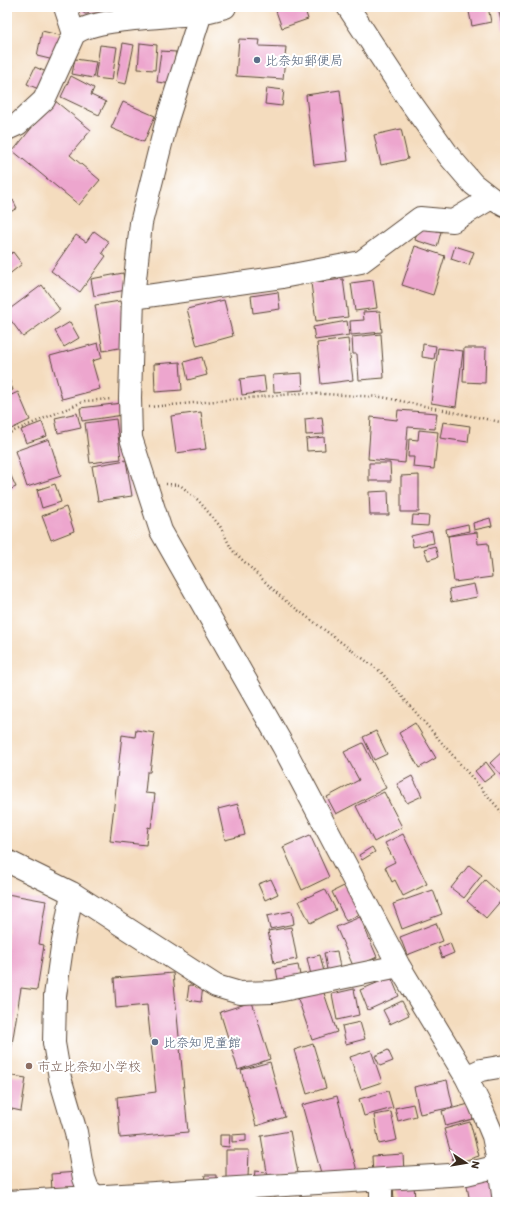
<svg xmlns="http://www.w3.org/2000/svg" width="512" height="1209" viewBox="0 0 512 1209" font-family="Itim,'Klee One',sans-serif">
<rect width="100%" height="100%" fill="#fff"/>
<filter id="ink" filterUnits="userSpaceOnUse"><feTurbulence type="fractalNoise" baseFrequency=".025" numOctaves="2"/><feDisplacementMap in="SourceGraphic" scale="8" xChannelSelector="R" yChannelSelector="G"/><feConvolveMatrix kernelMatrix="1 2 1 2 8 2 1 2 1" color-interpolation-filters="sRGB"/></filter>
<filter id="wash" filterUnits="userSpaceOnUse"><feTurbulence type="fractalNoise" baseFrequency=".012" numOctaves="4" result="noise"/><feDisplacementMap in="SourceGraphic" scale="16" xChannelSelector="R" yChannelSelector="G"/><feGaussianBlur stdDeviation="0.9" result="paint"/><feColorMatrix in="noise" values="0 0 0 0 0 0 0 0 0 0 0 0 0 0 0 0 0 1.4 0 .05"/><feComposite in="paint" operator="in"/></filter>
<g filter="url(#wash)">
<rect width="100%" height="100%" fill="#f4dcbe"/>
<g id="blocks">
<!-- building -->
<path fill="#eda6ce" d="M75 7H118V11L85 14Z
M289 7H304L308 19 282 28 276 11Z
M468 7H488L491 22 472 26Z
M505 7V29L503 30 498 8Z
M42 31 63 36 58 61 37 56Z
M239 39 260 40 259 46 286 47 283 79 236 76Z
M123 43 134 45 126 84 116 82Z
M140 43 157 45 155 70 138 69Z
M100 45 117 47 112 80 95 78Z
M161 51 176 52 172 84 157 82Z
M75 59 96 62 93 78 72 74Z
M35 67 51 74 43 91 27 84Z
M71 76 94 88 91 95 106 102 99 115 61 97Z
M267 88 284 90 282 106 265 104Z
M340 90 348 161 314 165 306 95Z
M54 100 91 130 70 155 100 180 79 205 13 151Z
M123 102 155 116 144 142 111 128Z
M401 129 408 159 381 165 374 135Z
M7 162 11 169 7 171Z
M13 200 17 208 7 214V203Z
M419 226 441 232 437 247 415 240Z
M94 231 109 242 102 253 106 256 80 292 51 271 76 235 86 242Z
M415 246 445 256 433 295 402 285Z
M455 246 474 252 469 265 451 259Z
M13 252 22 264 7 276V257Z
M123 273 126 290 94 296 91 279Z
M343 279 348 317 316 321 311 283Z
M373 280 377 308 355 311 351 283Z
M42 285 60 310 23 337 7 315V311Z
M278 292 280 309 253 313 251 296Z
M224 300 233 336 197 346 187 309Z
M120 301 129 346 103 351 95 305Z
M380 311 382 332 351 335 350 321 364 320 363 312Z
M347 321 349 335 315 340 313 327Z
M70 322 79 338 64 347 55 331Z
M381 334 384 378 359 380 357 354H353L352 337Z
M348 339 353 380 321 384 317 343Z
M98 343 102 358 92 361 100 389 62 399 50 356Z
M423 344 436 346 434 359 422 357Z
M438 348 463 351 456 407 431 403Z
M464 348H486L485 383 463 382Z
M202 357 207 375 188 380 184 362Z
M180 362 182 390 155 392 154 364Z
M7 373 13 390 7 392Z
M302 373 303 390 274 392 273 375Z
M264 376 266 392 242 395 240 379Z
M18 392 30 420 7 431V397Z
M122 403 123 415 82 421 80 408Z
M398 410 437 413 435 429 408 427 405 463 368 459 371 417 397 420Z
M201 412 206 449 176 453 171 416Z
M77 413 81 428 58 433 55 418Z
M322 417 324 434 306 435 305 419Z
M116 419 121 459 90 463 85 423Z
M42 422 47 436 26 443 21 430Z
M443 422 470 426 468 442 440 438Z
M419 430 438 432 434 469 413 467 414 457H408L409 439 418 440Z
M324 437 325 450 307 451 306 439Z
M49 439 61 476 27 487 15 451Z
M126 460 132 496 98 501 92 466Z
M369 463H390L391 481H369Z
M7 467 16 487 7 491Z
M419 475V512H401V476Z
M55 484 61 502 42 508 37 490Z
M388 491 389 515H370L369 492Z
M66 507 74 531 51 540 42 516Z
M413 515 429 516 428 526 412 525Z
M490 518 492 526 474 530 473 523Z
M468 524 469 531 447 536 446 529Z
M432 531 434 543 413 547 411 536Z
M477 532 478 544 488 543 492 577 454 582 448 536Z
M435 546 438 557 428 560 424 549Z
M474 584 477 597 451 602 449 589Z
M415 723 436 758 419 768 399 733Z
M136 730 155 733 150 772H147L145 793 155 794 151 828 148 827 146 845 110 841 122 735 135 737Z
M376 731 387 754 374 760 363 737Z
M363 743 386 788 336 814 327 797 359 780 344 752Z
M505 749V779L490 763Z
M486 762 495 774 484 782 475 771Z
M412 776 422 796 407 803 397 784Z
M384 792 402 827 374 842 356 806Z
M238 804 245 835 225 840 218 809Z
M403 834 427 884 403 896 395 880 392 882 385 867 395 862 385 843Z
M310 835 329 877 302 890 283 847Z
M372 847 375 852 362 860 359 855Z
M469 865 482 875 464 898 451 888Z
M271 879 278 894 265 900 258 884Z
M485 880 504 897 486 918 467 901Z
M346 885 360 914 346 921 332 892Z
M325 889 336 910 310 923 299 901Z
M433 890 442 914 402 929 393 904Z
M7 894 46 901 39 944 44 945 37 990 21 988 8 1069Z
M292 911 294 924 270 929 267 916Z
M360 917 377 957 354 968 336 927Z
M436 923 443 941 407 955 400 937Z
M291 927 297 959 274 963 268 931Z
M450 943 454 953 442 958 438 948Z
M337 951 341 973 328 975 324 953Z
M320 955 325 976 312 979 307 958Z
M298 965 301 980 279 985 276 969Z
M173 973 188 1132 120 1138 117 1097 156 1092 147 1005 116 1008 114 978Z
M391 977 399 996 368 1010 360 990Z
M189 985 203 986 201 1002 187 1000Z
M354 989 359 1015 337 1020 332 994Z
M323 990 337 1032 312 1040 298 999Z
M402 1001 409 1015 390 1024 383 1010Z
M252 1002 270 1059 238 1070 220 1012Z
M360 1022 365 1039 346 1044 342 1026Z
M313 1044 326 1088 307 1094 294 1050Z
M371 1050 382 1082 361 1089 350 1057Z
M388 1050 393 1061 380 1066 375 1056Z
M270 1062 285 1117 256 1126 241 1070Z
M7 1075 26 1078 21 1111 7 1108Z
M447 1080 453 1107 420 1114 414 1087Z
M388 1091 393 1108 364 1116 359 1099Z
M337 1096 357 1171 323 1180 302 1105Z
M413 1104 416 1116 398 1121 395 1108Z
M469 1104 473 1119 446 1126 442 1111Z
M391 1112 397 1140 379 1144 374 1115Z
M470 1122 479 1156 454 1164 444 1129Z
M290 1131 298 1173 268 1178 261 1136Z
M246 1134V1141L232 1142V1135Z
M220 1135H230L229 1147 220 1146Z
M226 1150H249L248 1178H226Z
M403 1154 404 1172 373 1175 372 1156Z
M255 1171 265 1172 264 1179 254 1178Z
M77 1172 79 1188 52 1191 51 1174Z
M205 1175H216V1181H204Z
M493 1176 497 1202H470L466 1181Z
M414 1183 415 1202H394L393 1184Z
M233 1194 234 1202H219L218 1196Z
M254 1194V1202H238V1195Z"/>
</g>
</g>
<g filter="url(#ink)">
<use href="#blocks" fill-opacity="0" stroke="#574536" stroke-width="1"/>
<g fill="none" stroke-linecap="round" stroke-linejoin="round">
<defs>
<path id="minor" d="M65 7 74 34
M348 7 409 100 449 156 473 184 491 198 505 206
M201 13 167 120 141 223 133 298 130 398 131 438 161 531 283 746 399 966 466 1077 480 1105 493 1136 499 1166 504 1202
M133 298 282 277 361 262 420 218 453 221 491 198
M7 861 72 893 216 986 240 993 273 992 399 966
M72 893 62 947 55 996 54 1043 60 1078 76 1132 84 1178 88 1189 102 1202
M466 1077 481 1070 505 1066
M7 1202 466 1174 499 1166
M381 1202V1180"/>
<path id="major" d="M7 129 18 124 44 100 74 34C96 17 170 18 201 13 209 11 217 9 225 7"/>
</defs>
<!-- minor casing -->
<use href="#minor" stroke="#574536" stroke-width="24"/>
<!-- major casing -->
<use href="#major" stroke="#574536" stroke-width="24"/>
<!-- path -->
<path stroke="#574536" stroke-width="2.5" stroke-dasharray="1 3" stroke-linecap="butt" d="M149 407 304 393 382 397 505 423
M7 434 85 401 112 399
M166 484 180 485 198 500 220 526 232 550 283 599 381 672 505 816"/>
<!-- minor -->
<use href="#minor" stroke="#fff" stroke-width="22"/>
<!-- major -->
<use href="#major" stroke="#fff" stroke-width="22"/>
</g>
</g>
<!-- markers -->
<g fill="#5c6f8a" stroke="#fff" stroke-width="1.5">
<circle cx="257" cy="60" r="4"/>
<circle cx="155" cy="1042" r="4"/>
</g>
<circle fill="#8d6e63" stroke="#fff" stroke-width="1.5" cx="29" cy="1066" r="4"/>
<g text-anchor="middle" dominant-baseline="central" stroke-width="4" stroke-linejoin="round" paint-order="stroke">
<!-- service labels -->
<g font-size="13" fill="#4e5e75" stroke="#fff" text-anchor="start">
<text x="265" y="60">比奈知郵便局</text>
<text x="163" y="1042">比奈知児童館</text>
</g>
<!-- education labels -->
<g font-size="13" fill="#785e54" stroke="#fff" text-anchor="start">
<text x="37" y="1066">市立比奈知小学校</text>
</g>
</g>
<!-- margin -->
<rect width="512" height="1209" fill="none" stroke="#fff" stroke-width="24"/>
<!-- north arrow -->
<g transform="translate(466 1163) rotate(102)" stroke="#ffffff" stroke-width="3" paint-order="stroke">
<path d="M0-3L7 15L0 10L-7 15Z" fill="#3b2a1e"/>
<text y="-6" font-size="11" font-weight="bold" text-anchor="middle" fill="#3b2a1e">N</text>
</g>
</svg>
